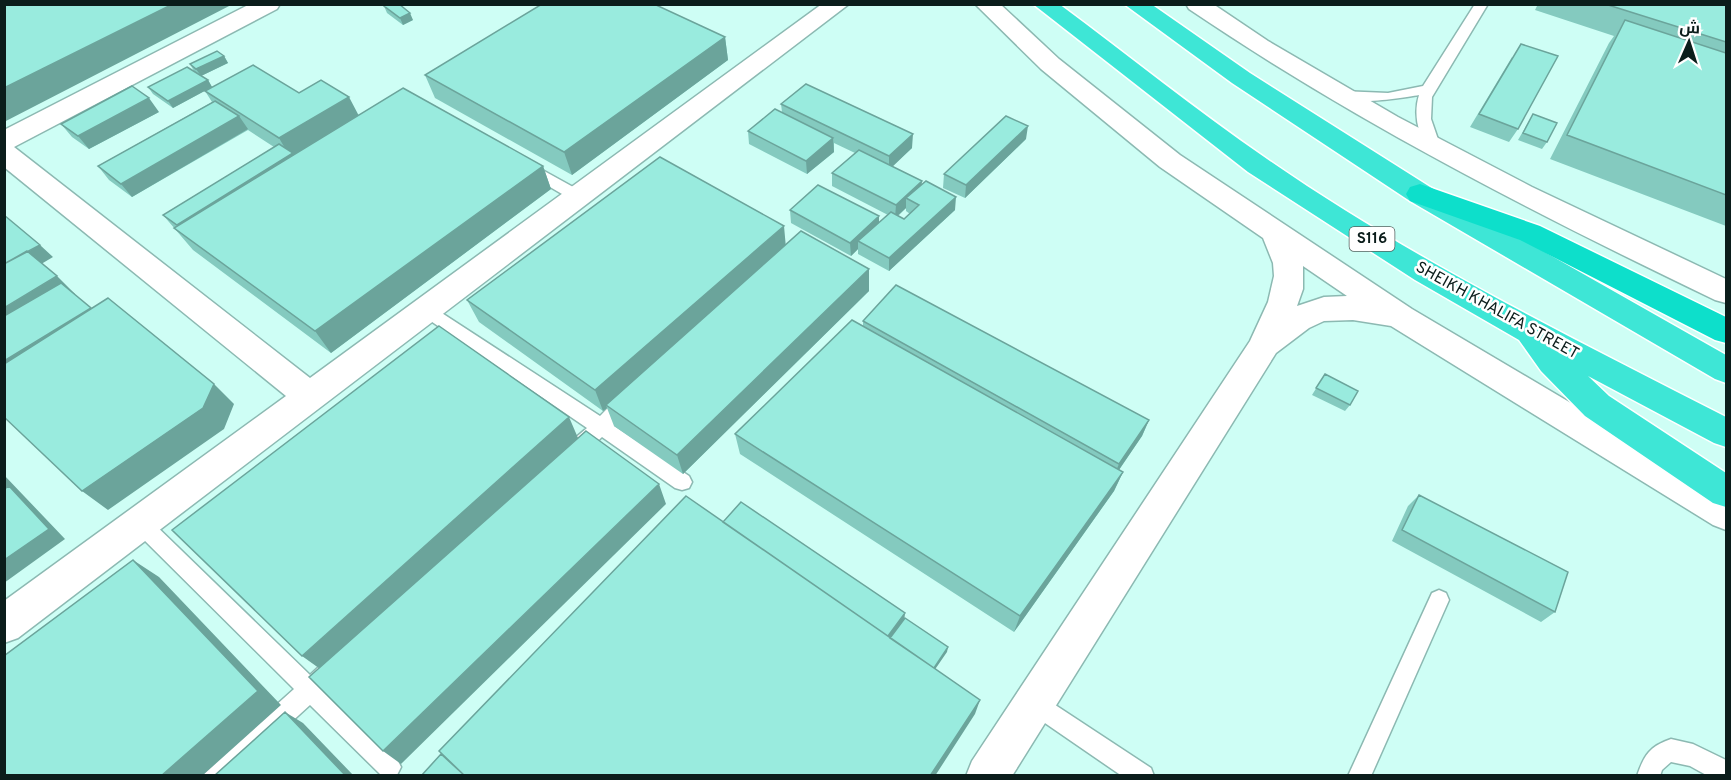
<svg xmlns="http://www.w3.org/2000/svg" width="1731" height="780" viewBox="0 0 1731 780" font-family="Overpass,Cairo,sans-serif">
<rect width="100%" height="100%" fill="#cefef5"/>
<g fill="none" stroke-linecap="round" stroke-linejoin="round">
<defs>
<path id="service" d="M1475 4H1488L1432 97 1431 119 1441 148 1439 151H1429C1418 134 1413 115 1419 95 1402 98 1346 107 1334 95L1341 91 1388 93 1423 86Z
M526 161 584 193 587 197 584 201H574L521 170 519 166 521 162Z
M428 304 600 416C610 407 621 391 635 396L638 401 614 426 689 476 692 482 689 488 682 490 675 488 602 437C592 446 582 462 567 457L565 451 567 445 587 428 422 315 420 310 422 305Z
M140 514 147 517 310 675 325 661 333 658 341 661 344 669 341 677 326 690 397 759 401 767 397 775H381L310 705 232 776H203L206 768 294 689 133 529 130 523 133 517Z
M1439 590 1446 593 1449 600 1371 776H1348L1432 593Z
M1034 691 1151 768 1154 776H1122L1026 710 1023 702 1026 694Z
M1671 739 1693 744 1726 760V776H1708L1690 766 1671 762 1662 770 1660 776H1637C1644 755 1650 746 1671 739Z"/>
<path id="minor" d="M250 4H280L277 9 14 147 310 378 822 4H849L18 638 4 643V601L286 396 4 167V130Z
M975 4H1000L1059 59 1180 155 1412 309 1726 495V530L1713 525 1391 326 1353 320 1324 321 1309 328 1276 353 1012 776H966L972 761 1250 341 1268 302 1274 276 1273 263 1263 238 1160 167 1041 69ZM1303 266 1347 296 1324 297 1297 306 1303 289Z
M1186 4H1213L1268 41 1398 117 1532 187 1726 279V303L1715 300C1534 213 1356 122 1189 9Z"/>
<path id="trunk" d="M1033 4H1059C1129 56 1196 110 1267 159 1411 259 1570 337 1726 417V447L1714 443 1588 376 1609 396 1726 473V507L1713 503 1585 416 1541 371 1519 340 1415 280 1248 172Z
M1124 4H1151L1250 73 1430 187 1726 355V383L1715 379 1410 201 1232 83Z"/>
<path id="motorway" d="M1420 184 1540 226 1726 317V343L1715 340 1520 240 1410 201 1406 194 1410 187Z"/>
</defs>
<!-- service casing -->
<use href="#service" stroke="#8cb9b2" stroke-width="3"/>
<!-- minor casing -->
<use href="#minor" stroke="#8cb9b2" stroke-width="3"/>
<!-- trunk casing -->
<use href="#trunk" stroke="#fff" stroke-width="3"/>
<!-- motorway casing -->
<use href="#motorway" stroke="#fff" stroke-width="3"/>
<!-- service -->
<use href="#service" fill="#fff" fill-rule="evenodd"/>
<!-- minor -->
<use href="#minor" fill="#fff" fill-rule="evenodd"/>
<!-- trunk -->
<use href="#trunk" fill="#3ee6d6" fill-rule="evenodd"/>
<!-- motorway -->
<use href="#motorway" fill="#0ddfcb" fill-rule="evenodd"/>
</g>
<!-- wall -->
<path fill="#84cabf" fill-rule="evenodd" d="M1538 4H1726V226L1550 159 1609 43 1614 36 1535 10Z
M384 6 413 20 403 25 387 13Z
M725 37 728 60 572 175 435 98 425 75Z
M224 56 228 63 201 76 208 80 212 87 173 108 153 94 148 87 194 71 190 64Z
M1512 57 1518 129 1509 142 1470 127Z
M205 91 299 93 359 115 543 166 551 189 331 353 193 250 163 215 274 147 248 130 132 197 109 180 98 166 212 102Z
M781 104 912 148 892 166 922 185 955 210 889 271 858 254V249L851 256 791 223 790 210 879 223 888 215 832 186V173L855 153 834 143V152L807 174 749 144 748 131 782 112ZM906 208V211L910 214 904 219 898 216Z
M159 112 89 149 72 137 61 124Z
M1533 114 1547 142 1542 149 1518 140Z
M1026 139 965 198 943 188 944 174Z
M786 245 869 291 683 474 614 426 607 408 603 411 479 322 467 300Z
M863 321 1149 420 1142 436 1119 470 1123 472 1114 491 1014 632 740 454 735 434 863 326Z
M1325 374 1350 405 1345 411 1312 395Z
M1419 495 1555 612 1541 622 1392 541 1408 506Z"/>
<!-- shaded-wall -->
<path fill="#6ba49b" d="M173 4H233L4 122V88Z
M410 13 413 20 403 25 400 18Z
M725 37 728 60 572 175 564 152Z
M224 56 228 63 201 76 196 69Z
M208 80 212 87 173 108 168 101Z
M349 97 359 116 301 166 188 238 177 225 289 155 279 138Z
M149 98 159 112 89 149 78 136Z
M239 116 248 129 132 197 121 184Z
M1028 126 1026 139 965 198 966 185Z
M913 134 912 148 889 170V156Z
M833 138 834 152 807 174 806 161Z
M543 166 551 189 331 353 315 331Z
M922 181 921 194 906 198V208L895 218 896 205Z
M956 197 955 210 889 271V258Z
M879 216V229L858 241V249L851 256 850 243Z
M784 226 786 248 606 405 607 408 603 411 595 390Z
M40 245 53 257 4 286V265Z
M869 269V291L683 474 677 455Z
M57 276 75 294 4 338V308Z
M91 308 109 326 4 392V361Z
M214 384 234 404 224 429 108 510 82 491Z
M569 417 578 438 323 671 302 656Z
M1149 420 1142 436 1112 480 1119 464Z
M1123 472 1114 491 1014 632 1020 616Z
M4 475 65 539 4 583Z
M659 484 666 504 401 764 383 751Z
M133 560 159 577 281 705 202 776H161Z
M905 613 904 623 884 646V641Z
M948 647 947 652 927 681 928 676Z
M980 700 975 714 935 776H930Z
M285 712 303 723 354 776H346Z"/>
<!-- building -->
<path fill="#99ebde" stroke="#6ba49b" stroke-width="1.5" d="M4 4H173L4 88Z
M387 4H399L410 13 400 18 384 6Z
M542 4H654L725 37 564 152 425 75Z
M1605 4H1726V42Z
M1625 20 1726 53V195L1567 135Z
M1521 44 1558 56 1518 129 1479 114Z
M217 51 224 56 196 69 190 64Z
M253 65 299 93 321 80 349 97 279 138 205 91Z
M187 67 208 80 168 101 148 87Z
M806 84 913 134 889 156 781 104Z
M132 86 149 98 78 136 61 124Z
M403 88 543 166 315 331 174 228Z
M215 101 239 116 121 184 98 166Z
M775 109 833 138 806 161 748 131Z
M1533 114 1557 123 1547 142 1523 133Z
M1006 116 1028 126 966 185 944 174Z
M279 144 293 153 177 225 163 215Z
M859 150 922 181 896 205 832 173Z
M660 157 784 226 595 390 467 300Z
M926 181 956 197 889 258 858 241 891 212 904 219 919 205 906 198Z
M818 185 879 216 850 243 790 210Z
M4 215 40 245 4 264Z
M801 231 869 269 677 455 606 405Z
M27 251 57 276 4 308V264Z
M61 283 91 308 4 361V316Z
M896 285 1149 420 1119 464 863 321Z
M108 298 214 384 203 408 82 491 4 417V364Z
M852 320 1123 472 1020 616 735 434Z
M439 326 569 417 302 656 172 530Z
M1325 374 1358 391 1350 405 1316 388Z
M586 431 659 484 383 751 309 677Z
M9 486 49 529 4 560V489Z
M1419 495 1568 572 1555 612 1402 530Z
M686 496 980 700 930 776H465L439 751Z
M741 502 905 613 888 636 723 522Z
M133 560 258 691 161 776H4V656Z
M905 618 948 647 934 668 890 638Z
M285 712 346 776H214Z
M441 754 465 776H421Z"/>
<g text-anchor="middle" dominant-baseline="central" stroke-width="5" stroke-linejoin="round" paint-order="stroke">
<!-- shield labels -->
<rect fill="#fff" stroke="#54615f" stroke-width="1.5" x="1349.5" y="227" width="45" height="24" rx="4.5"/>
<g font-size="15" font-weight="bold" fill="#0b1d1b">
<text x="1372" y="239">S116</text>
</g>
<!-- street labels -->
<g font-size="16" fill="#0b1d1b" stroke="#fff">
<text transform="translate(1497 311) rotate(29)">SHEIKH KHALIFA STREET</text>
</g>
</g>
<!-- border -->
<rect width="1731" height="780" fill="none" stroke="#0b1d1b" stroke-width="12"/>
<!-- north arrow -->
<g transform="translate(1689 42) rotate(3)" stroke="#ffffff" stroke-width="4.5" paint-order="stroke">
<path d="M0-4.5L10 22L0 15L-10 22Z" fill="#0b1d1b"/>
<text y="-9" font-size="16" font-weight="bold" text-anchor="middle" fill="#0b1d1b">ش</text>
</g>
</svg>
